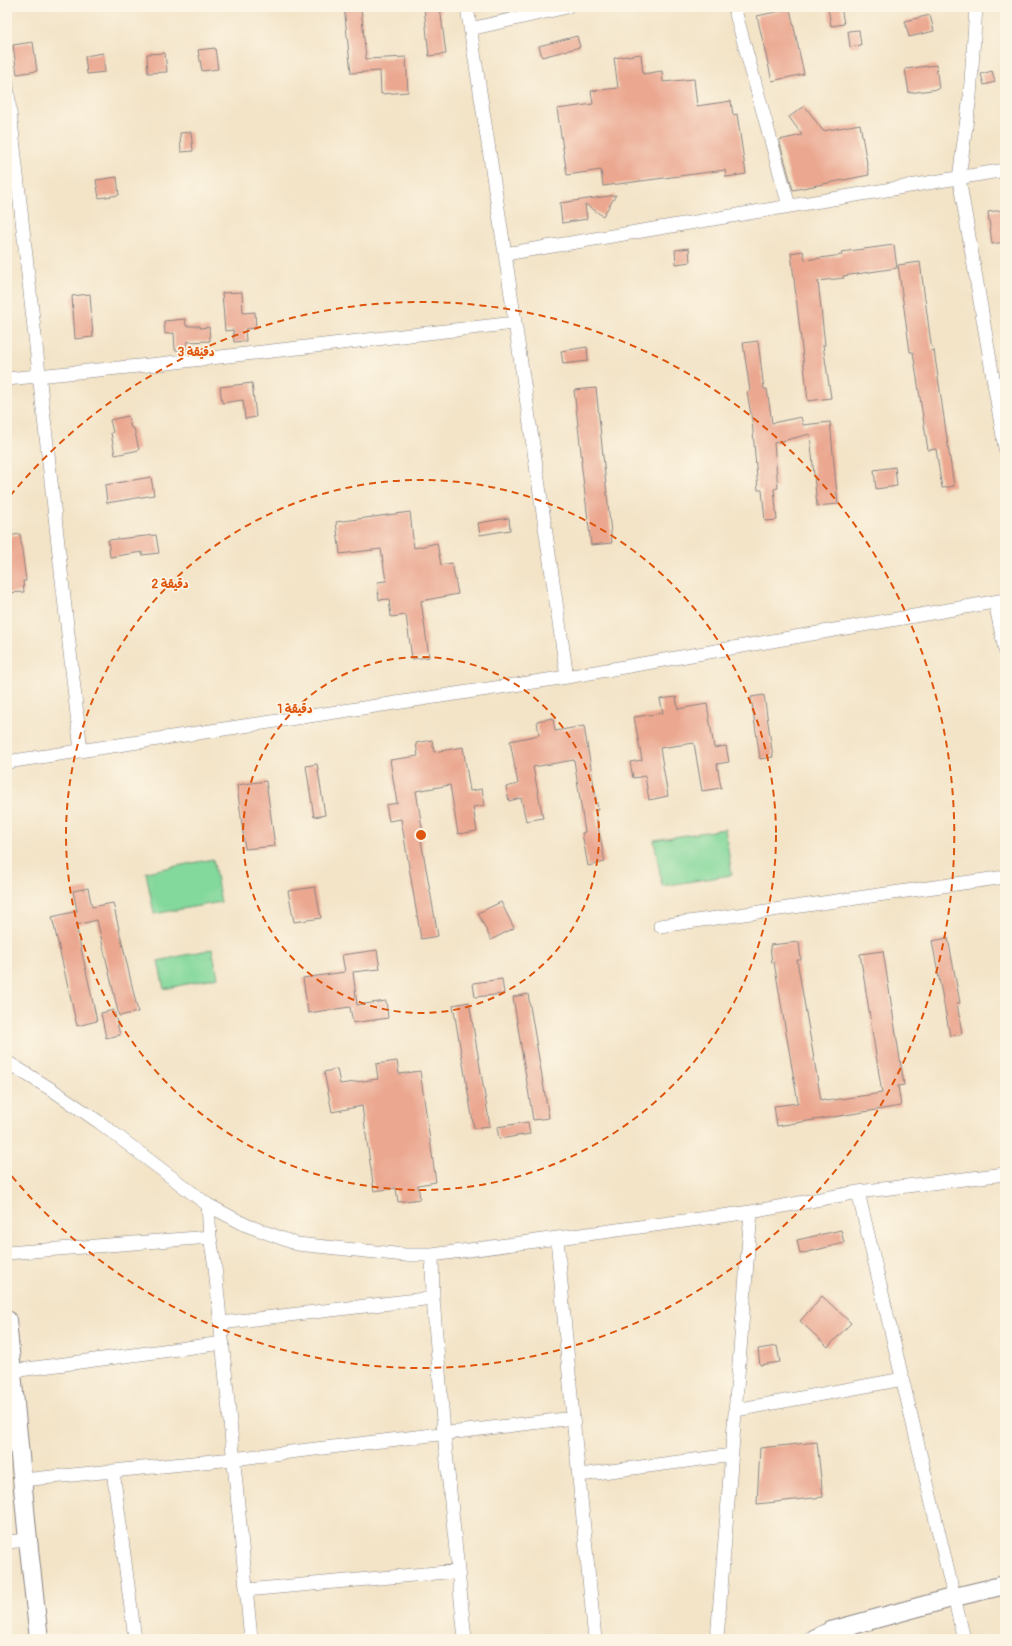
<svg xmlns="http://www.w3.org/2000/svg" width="1012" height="1646" viewBox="0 0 1012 1646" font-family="Pangolin,'Playpen Sans Arabic',sans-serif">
<rect width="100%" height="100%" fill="#fcf5e5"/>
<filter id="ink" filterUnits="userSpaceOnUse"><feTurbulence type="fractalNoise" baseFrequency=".025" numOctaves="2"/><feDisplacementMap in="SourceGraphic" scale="8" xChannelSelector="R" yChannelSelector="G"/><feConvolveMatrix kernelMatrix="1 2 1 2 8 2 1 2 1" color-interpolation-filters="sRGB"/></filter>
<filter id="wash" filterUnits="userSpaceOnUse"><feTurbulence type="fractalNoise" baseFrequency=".012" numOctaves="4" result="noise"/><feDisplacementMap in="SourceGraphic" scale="16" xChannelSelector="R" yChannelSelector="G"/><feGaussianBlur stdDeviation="0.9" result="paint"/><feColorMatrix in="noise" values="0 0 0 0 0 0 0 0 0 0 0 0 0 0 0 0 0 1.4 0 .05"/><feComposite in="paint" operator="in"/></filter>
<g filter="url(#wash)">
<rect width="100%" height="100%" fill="#f3e4c8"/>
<!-- green -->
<path fill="#83d89b" stroke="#527d6b" d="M725 829 732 875 662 886 654 840Z
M213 859 221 902 154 914 146 872Z
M212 949 218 977 164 989 158 961Z"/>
<g id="blocks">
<!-- building -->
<path fill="#eba790" d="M344 7H361L366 59 406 57 408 92 381 94 380 71 351 73Z
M424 7H440L446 54 429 56Z
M841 7 844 24 831 26 828 8Z
M790 9 804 74 772 81 757 16Z
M930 15 934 31 909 37 905 21Z
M859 30 861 45 850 47 848 31Z
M577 36 580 47 542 57 539 46Z
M33 42 37 71 17 74 13 45Z
M215 48 218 69 202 71 198 50Z
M103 53 105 72 87 74 85 56Z
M165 53 167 72 148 73 147 54Z
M641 54 643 74 662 71 663 82 694 79 697 106 731 101 733 115 737 114 746 174 726 177 725 170 603 186 601 170 567 175 557 109 593 104 591 91 618 88 614 58Z
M936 65 939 89 909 93 905 69Z
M992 71 995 82 984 85 981 74Z
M805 106 823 131 860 124 869 175 793 190 779 140 802 135 789 117Z
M191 132 193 151 181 152 180 133Z
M117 177 119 195 99 198 96 180Z
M616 195 603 216 585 204 587 219 562 223 560 203Z
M1003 210 1005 242 992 244 988 212Z
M894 245 897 268 843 276 844 278 818 281 825 345H823L831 398 808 401 791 253 803 251 805 260 842 255 841 252Z
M689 248 690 262 676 264 675 250Z
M920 262 932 351 934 350 954 486 942 488 936 449 928 450 913 352H910L898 265Z
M242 292 243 313 255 312 256 328 245 329 246 341 234 342 233 330 225 331 222 293Z
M90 294 93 337 75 339 72 296Z
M185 319 186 326H200V328L209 327 210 341 187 342V350H175L174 333 165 334 164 321Z
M758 341 764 389H767L772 423 801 417 803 425 830 422 838 504 817 506 810 434 774 443 778 488 774 489 777 520 765 521 762 490H758L752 420 747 392 750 391 743 343Z
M587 347 588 361 563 364 561 351Z
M252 383 256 417 245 419 243 400 222 403 220 387Z
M596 388 612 543 591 545 581 461H582L574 390Z
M128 416 131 428H134L139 450 115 455 111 433 113 432 110 420Z
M895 467 897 486 876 489 874 470Z
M151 477 154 495 107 503 105 485Z
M410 512 414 548 437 543 441 565 452 563 458 594 421 601 429 657 412 659 406 615 391 617 389 599 379 600 377 582 386 581 381 549 340 554 336 522Z
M509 518 510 530 480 535 478 523Z
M20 534 26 581H23L24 592 7 593V550L10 549 8 536Z
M156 535 159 553 142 555V552L110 557 108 540Z
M764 695 773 757 760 759 751 697Z
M676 697 678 709 707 704 714 748 726 746 729 762 717 764 721 788 702 791 694 743 660 748 668 796 649 800 645 776 633 778 630 762 642 760 634 717 663 713 660 699Z
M553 718 555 731 584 726 598 810H595L605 862 588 866 582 833 585 832 574 760 533 767 543 818 526 821 521 798 509 801 506 787 518 784 510 741 539 735 537 721Z
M432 740 434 752 463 747 470 791 482 789 485 805 473 807 477 831 458 834 450 785 416 791 424 839 421 840 438 936 421 939 401 819 389 821 386 805 397 803 390 760 418 756 416 743Z
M317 764 325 815 314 817 306 766Z
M266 781 275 846 245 849 237 785Z
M315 887 321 918 294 922 288 891Z
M88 888 92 907 113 903 138 1012 119 1016 97 920 76 925 97 1021 77 1026 52 917 77 911 73 891Z
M501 902 514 928 491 940 478 913Z
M948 938 960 1003H957L962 1034 950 1036 932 941Z
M799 942 801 960H797L821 1100 825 1099 826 1101 882 1093 860 954 883 951 904 1085 898 1086 901 1106 777 1126 774 1106 798 1103 774 962 772 963 770 945Z
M377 950 380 969 353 972 357 1005 386 1001 388 1018 353 1023 350 1007 308 1013 303 978 345 972 342 955Z
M502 979 504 994 475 997 473 983Z
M528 994 549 1118 533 1120 513 997Z
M469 1002 490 1126 474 1128 453 1005Z
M114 1010 120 1035 106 1038 101 1013Z
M397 1061 399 1074 420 1071 436 1182 418 1185 420 1199 398 1202 396 1188 374 1191 362 1106 332 1112 324 1072 337 1069 340 1084 378 1079 376 1064Z
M528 1122 530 1134 499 1139 497 1127Z
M841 1230 844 1243 800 1254 797 1240Z
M822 1296 851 1323 828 1347 800 1321Z
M777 1346 780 1362 760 1365 758 1349Z
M817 1442 823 1497 757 1504 760 1448Z"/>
</g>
</g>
<g filter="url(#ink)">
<use href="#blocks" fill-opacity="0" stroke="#8a8382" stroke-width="1"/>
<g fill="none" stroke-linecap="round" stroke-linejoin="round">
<defs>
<path id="street" d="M467 7 505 254 567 677
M734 7 789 206
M976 7 970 96 959 178 1005 448
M470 29 567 7
M7 85 81 751
M505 254 1005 170
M7 379 159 364 515 323
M995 602 1005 650
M7 762 567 677 1005 600
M660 926 1005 877
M7 1062 54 1091 99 1122 208 1205 246 1225 297 1244 405 1255H432L751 1212 858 1192 1005 1174
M858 1192 964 1639
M208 1205 210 1237 215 1267 251 1639
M557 1238 573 1418 595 1639
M7 1253 210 1237
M432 1255 433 1298 444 1433 465 1639
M221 1323 433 1298
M12 1371 223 1343
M736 1410 903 1379
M113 1471 135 1639
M580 1475 732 1455
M22 1480 233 1459 573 1418
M7 1542 28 1540
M246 1590 458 1571
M717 1639 751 1212"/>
<path id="secondary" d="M7 1320 28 1540 39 1639
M814 1639 831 1631 955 1597 1005 1585"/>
</defs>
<!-- street casing -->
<use href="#street" stroke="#8a8382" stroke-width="14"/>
<!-- secondary casing -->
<use href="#secondary" stroke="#8a8382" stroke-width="20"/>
<!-- street -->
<use href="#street" stroke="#fff" stroke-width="13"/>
<!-- secondary -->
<use href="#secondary" stroke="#fff" stroke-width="18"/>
</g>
</g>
<!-- distance rings -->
<g fill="none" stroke="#de560e" stroke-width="2" stroke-dasharray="7 5">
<circle cx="421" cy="835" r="178"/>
<circle cx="421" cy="835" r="355"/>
<path d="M10 496A533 533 0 1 1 10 1174"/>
</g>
<circle cx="421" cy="835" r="6" fill="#de560e" stroke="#fcf5e5" stroke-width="2"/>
<g font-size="12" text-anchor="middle" font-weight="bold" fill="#de560e" stroke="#fcf5e5" stroke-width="3.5" stroke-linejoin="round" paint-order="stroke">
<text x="196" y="356">3 دقيقة</text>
<text x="170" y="588">2 دقيقة</text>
<text x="295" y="713">1 دقيقة</text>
</g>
<!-- margin -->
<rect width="1012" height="1646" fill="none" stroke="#fcf5e5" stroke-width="24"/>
</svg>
